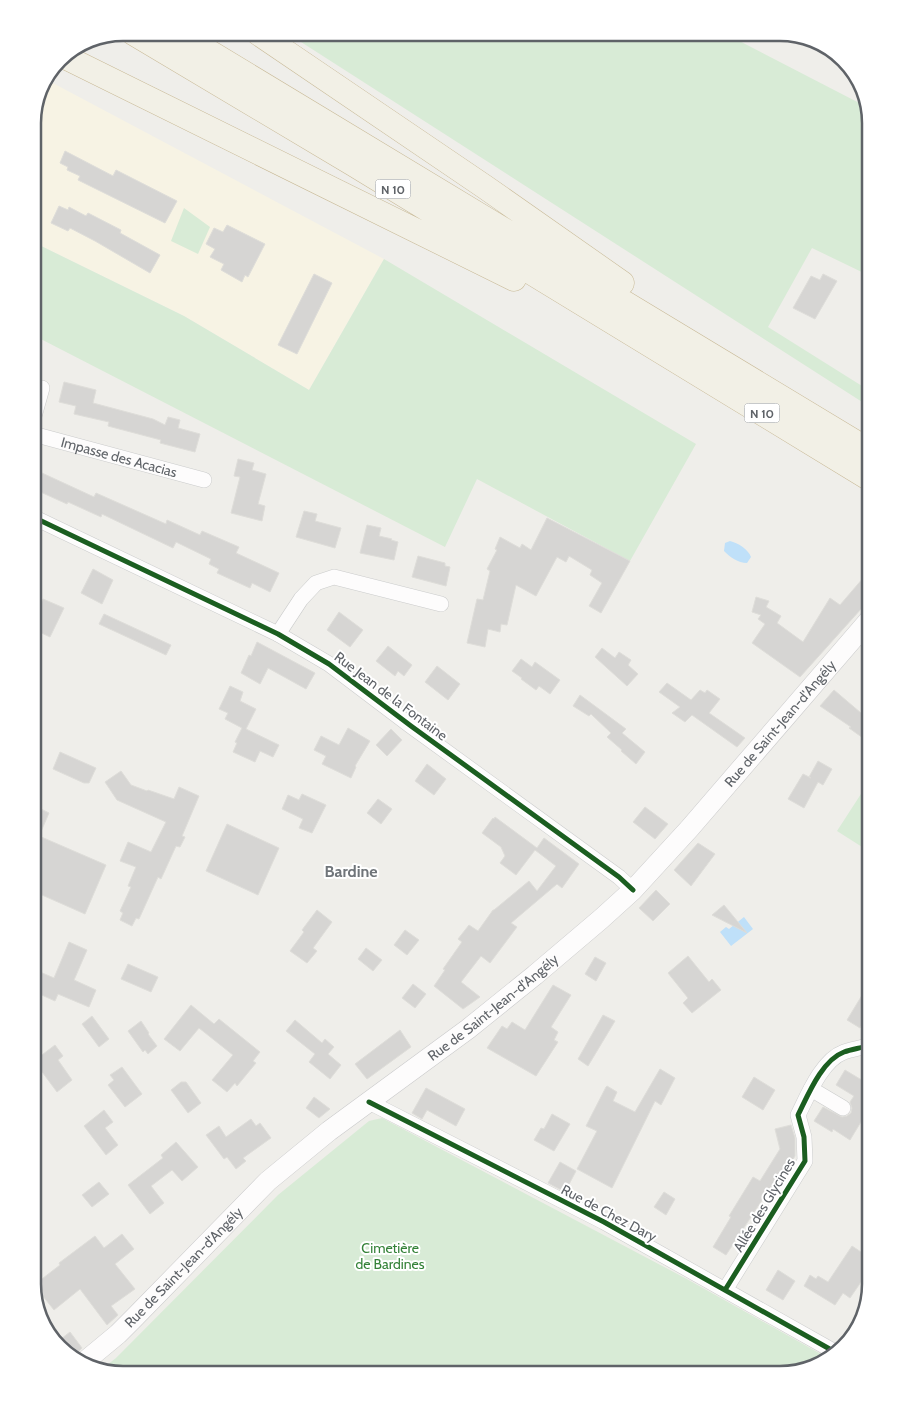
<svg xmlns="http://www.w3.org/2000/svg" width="903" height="1407" viewBox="0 0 903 1407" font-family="Cabin,sans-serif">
<rect width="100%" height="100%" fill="#efeeea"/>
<!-- commercial -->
<path fill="#f7f3e4" d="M49 81 384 259 309 390 184 316 33 242V118Z"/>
<!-- green -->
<path fill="#d8ebd6" d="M287 33H724L867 107 870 123V276L812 248 768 327 870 391V407Z
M184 208 210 227 198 254 171 241Z
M33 242 184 316 309 390 384 259 696 444 630 561 477 479 445 547 33 335Z
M870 780V852L837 831Z
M382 1118 685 1278 828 1358 820 1365 780 1374H118L102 1369 116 1358 278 1195 369 1121Z"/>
<!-- water -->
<path fill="#bfe0f9" d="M730 541C738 543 748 549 751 557L747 563C738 563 730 557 724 551L725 543Z
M744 917 753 929 731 946 720 932 726 927 729 929Z"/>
<!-- building -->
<path fill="#d6d5d3" stroke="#deddd9" d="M65 151 113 176 116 170 177 201 165 223 78 180 80 176 67 170 68 167 60 163Z
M59 206 68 210 69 207 86 216 88 213 121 230 120 233 160 255 150 273 95 241 70 228 68 231 51 223Z
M227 225 265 244 248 277 245 275 242 282 221 270 224 264 210 257 215 249 206 244 214 228 223 232Z
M314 274 332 283 297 354 278 345Z
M823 274 837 281 815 319 793 308 811 276 820 280Z
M64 382 96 390 93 403 153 419 165 425 168 417 180 420 178 428 200 434 195 452 160 443 161 440 108 426 109 422 74 414 76 406 59 402Z
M238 459 254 463 252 470 266 474 258 504 265 506 262 521 231 513 240 477 234 476Z
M42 473 94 497 96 493 166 524 167 520 200 535 202 531 239 547 236 553 279 573 270 592 252 583 250 588 217 573 219 569 209 564 211 559 176 542 173 548 102 514 101 517 68 502 67 504 34 489Z
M304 511 317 514 315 521 341 528 335 548 296 537Z
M547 518 630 561 601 613 589 606 602 583 590 575 592 570 569 556 566 562 557 557 536 596 516 585 507 625 501 624 500 632 488 629 485 647 467 643 477 599 483 600 490 571 487 569 497 550 495 549 500 537 520 548 522 544 531 550Z
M367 525 381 528 379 536 392 539 391 540 398 542 394 560 360 553Z
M418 556 445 563V566L450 567 446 586 412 577Z
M93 569 113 580 102 604 81 593Z
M870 570V599L800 677 752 643 765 624 758 619 761 615 752 612 756 597 769 601 766 607 781 616 777 623 803 642 830 598 840 605Z
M43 599 64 608 50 637 33 629V620Z
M339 612 363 630 350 647 327 630Z
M104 614 171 645 166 655 99 624Z
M257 642 315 673 306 689 268 668 260 684 241 673 249 655 251 656Z
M388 646 412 665 404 676 398 671 395 676 376 661Z
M602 648 615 658 619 652 631 660 628 665 638 674 627 686 595 657Z
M521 659 532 667 535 662 560 680 550 694 539 686 536 690 521 679 522 678 512 671Z
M437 666 460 684 448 700 425 682Z
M667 683 691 700 700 690 705 693 707 690 720 699 709 713 745 738 737 747 692 715 685 722 672 713 680 707 659 692Z
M230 686 243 692 240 701 256 709 246 729 279 745 273 757 260 751 255 762 233 752 237 743 235 742 242 728 225 719 228 713 219 709Z
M834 690 861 713 870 699V743L849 728 851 727 820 706Z
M580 695 626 729 622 733 645 752 636 764 621 751 622 750 607 737 611 733 591 714 589 716 573 706Z
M348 728 370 741 355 766 356 767 351 778 322 764 326 756 314 750 321 736 339 745Z
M391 729 402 740 387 756 376 745Z
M60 752 96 768 89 783H84L53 769Z
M818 761 832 769 823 785 818 782 804 808 788 799 803 774 811 778 809 777Z
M427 764 446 779 434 795 415 781Z
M121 771 131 785 147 791 148 790 174 799 179 787 199 796 182 836 185 837 180 847 176 846 161 879 158 877 139 919 136 918 132 926 120 920 123 913 120 911 131 887 128 886 136 867 120 861 128 842 151 852 166 822 117 800 105 782Z
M302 794 326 805 312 833 299 828 303 819 282 809 288 795 299 800Z
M378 799 392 809 381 824 367 813Z
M33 805 49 813 39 836 106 865 85 914 33 891Z
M645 807 668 824 655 839 633 822Z
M495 817 537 848 544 838 579 864 562 888 557 884 511 923 517 927 490 963 481 956 461 982 480 997 463 1009 434 986 445 970 443 969 462 942 458 939 469 925 478 931 493 910H494L529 881 537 891 556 866 535 850 516 875 500 863 505 856 501 847 482 833 493 818 494 819Z
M227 824 279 848 258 895 206 871Z
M698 843 715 854 691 886 674 870Z
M656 890 670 904 653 921 639 908Z
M724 905 747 933 712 915Z
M317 910 332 922 313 948 317 951 307 963 290 951 304 932 302 930Z
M405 930 419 940 407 955 394 945Z
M69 942 87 950 74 980 96 990 89 1007 58 994 55 1001 33 991V969L54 978Z
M366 948 382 960 373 971 358 959Z
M688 956 709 982 712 979 721 990 692 1013 683 1003 688 998 668 973Z
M595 957 606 963 596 981 585 974Z
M128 964 158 977 151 992 121 979Z
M870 982V1011L860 1028 847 1020Z
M413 984 426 994 415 1008 402 998Z
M553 985 571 995 551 1027 558 1032 554 1040 558 1042 536 1076 487 1048 502 1026 507 1029 512 1022 525 1030Z
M191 1005 214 1024 219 1019 260 1052 253 1061 256 1063 237 1086 235 1083 227 1092 212 1080 233 1055 199 1028 180 1051 164 1039Z
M603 1015 615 1021 588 1066 578 1059Z
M92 1016 109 1039 99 1047 82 1024Z
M295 1020 322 1043 325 1039 334 1047 328 1054 341 1065 330 1079 309 1062 315 1054 286 1031Z
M141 1021 149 1033 148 1034 157 1046 148 1054 145 1050 143 1052 128 1031Z
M400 1030 411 1047 367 1079 355 1064Z
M55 1045 63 1056 58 1060 72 1080 57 1092 34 1061Z
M122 1067 142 1094 125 1107 108 1085 114 1080 110 1075Z
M660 1069 675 1078 661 1105 655 1101 612 1188 577 1169 597 1131 586 1126 606 1087 607 1086 617 1092 613 1101 635 1112Z
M845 1070 870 1085V1107L850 1140 833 1129 832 1132 814 1121 823 1107 842 1117 847 1116 851 1113 852 1108 850 1102 854 1096 836 1085Z
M754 1077 775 1090 763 1110 742 1097Z
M181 1082H186L201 1103 188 1113 171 1090Z
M426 1088 465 1109 456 1126 427 1110 422 1119 412 1113Z
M314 1097 330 1109 319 1118 306 1108Z
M104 1110 113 1122 105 1128 118 1145 106 1155 84 1126Z
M552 1114 570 1124 554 1151 534 1140 541 1128 544 1129Z
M251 1119 256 1126 260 1123 271 1138 243 1158 246 1161 236 1169 227 1157 224 1159 206 1135 219 1126 226 1137Z
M791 1125 795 1138V1156L774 1190 770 1188 726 1255 713 1247 731 1217 729 1216 753 1177 760 1181 780 1149 775 1129Z
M176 1142 198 1167 182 1181 172 1170 151 1186 164 1203 150 1214 128 1185 163 1158 161 1155Z
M560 1162 576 1171 565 1192 548 1183Z
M99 1182 109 1194 92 1207 82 1195Z
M664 1192 675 1199 666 1215 654 1207Z
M122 1234 134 1249 115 1264 135 1289 111 1306 118 1315 107 1325 80 1289 54 1310 34 1285 60 1265 59 1263 95 1236 104 1248Z
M852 1246 870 1258V1269L850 1298 843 1293 835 1305 804 1286 810 1275 816 1279 818 1276 828 1282Z
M778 1270 795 1281 783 1300 766 1290Z
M70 1332 82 1348 72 1358 57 1342Z"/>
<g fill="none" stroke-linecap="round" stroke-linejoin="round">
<defs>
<g id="minor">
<path d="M33 420 42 388"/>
<path id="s1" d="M33 434 204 480"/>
<path d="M33 517 278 634 329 664 411 726 619 877 633 890"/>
<path d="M278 634 301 599 316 583 334 577 441 604"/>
<path d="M811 1089 843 1108"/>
<path d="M369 1102 604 1222 835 1352"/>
<path d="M725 1290 805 1161 804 1137 798 1115C808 1095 822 1060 844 1052 852 1049 862 1048 870 1045"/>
</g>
<g id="secondary">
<path id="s2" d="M83 1363 118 1334 134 1318 268 1181 329 1131 468 1029 535 975 601 919 633 890 689 829 870 619"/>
</g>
<path id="trunk" d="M133 33 353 164 870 479
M178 33 870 451
M258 33 485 187 622 283
M63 56 514 279"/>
</defs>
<!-- minor casing -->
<use href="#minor" stroke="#cbcccc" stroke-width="16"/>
<!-- secondary casing -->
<use href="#secondary" stroke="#cacacb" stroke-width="21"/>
<!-- trunk casing -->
<use href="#trunk" stroke="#c8b996" stroke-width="25"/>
<!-- minor -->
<use href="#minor" stroke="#fdfcfc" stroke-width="15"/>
<!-- secondary -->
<use href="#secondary" stroke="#fdfcfc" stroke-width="20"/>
<!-- trunk -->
<use href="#trunk" stroke="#f2f0e6" stroke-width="24"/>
<!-- quiet -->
<path stroke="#8d6e63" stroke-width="4" stroke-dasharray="8 4" stroke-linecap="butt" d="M738 33 751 39"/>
<defs>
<path id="cycleway" d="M33 517 278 634 329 664 411 726 619 877 633 890
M369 1102 604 1222 835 1352
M725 1290 805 1161 804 1137 798 1115C808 1095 822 1060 844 1052 852 1049 862 1048 870 1045"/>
</defs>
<!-- cycleway casing -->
<use href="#cycleway" stroke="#fff" stroke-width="8"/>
<!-- cycleway -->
<use href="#cycleway" stroke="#1b5e20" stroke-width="5"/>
</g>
<g text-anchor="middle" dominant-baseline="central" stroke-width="4" stroke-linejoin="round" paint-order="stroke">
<!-- shield labels -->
<g fill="#fff" stroke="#8f9295" stroke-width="1">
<rect x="375.5" y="179.5" width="35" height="19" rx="4"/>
<rect x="744.5" y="403.5" width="35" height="19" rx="4"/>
</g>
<g font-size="12" font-weight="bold" fill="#5f6368">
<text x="393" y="189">N 10</text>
<text x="762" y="413">N 10</text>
</g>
<!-- street labels -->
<g font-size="14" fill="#5f6368" stroke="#fff">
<text stroke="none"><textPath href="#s1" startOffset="89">Impasse des Acacias</textPath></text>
<text transform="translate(391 696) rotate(37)">Rue Jean de la Fontaine</text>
<text stroke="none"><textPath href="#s2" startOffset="949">Rue de Saint-Jean-d'Angély</textPath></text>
<text stroke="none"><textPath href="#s2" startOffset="544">Rue de Saint-Jean-d'Angély</textPath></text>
<text transform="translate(764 1205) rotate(-59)">Allée des Glycines</text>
<text transform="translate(609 1213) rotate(28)">Rue de Chez Dary</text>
<text stroke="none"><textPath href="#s2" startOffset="139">Rue de Saint-Jean-d'Angély</textPath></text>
</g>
<!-- park labels -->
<g font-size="14" fill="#348238" stroke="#fff">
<text x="390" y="1248">Cimetière<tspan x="390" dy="16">de Bardines</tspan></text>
</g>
<!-- quarter labels -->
<g font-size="16" font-weight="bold" fill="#70757a" stroke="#fff">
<text x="351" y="871">Bardine</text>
</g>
</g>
<!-- crop -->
<path d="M0 0H903V1407H0ZM123 41H780A82 82 0 0 1 862 123V1284A82 82 0 0 1 780 1366H123A82 82 0 0 1 41 1284V123A82 82 0 0 1 123 41Z" fill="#fff" fill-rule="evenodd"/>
<path fill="none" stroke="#5f6368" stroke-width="2.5" d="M123 41H780A82 82 0 0 1 862 123V1284A82 82 0 0 1 780 1366H123A82 82 0 0 1 41 1284V123A82 82 0 0 1 123 41Z"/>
</svg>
